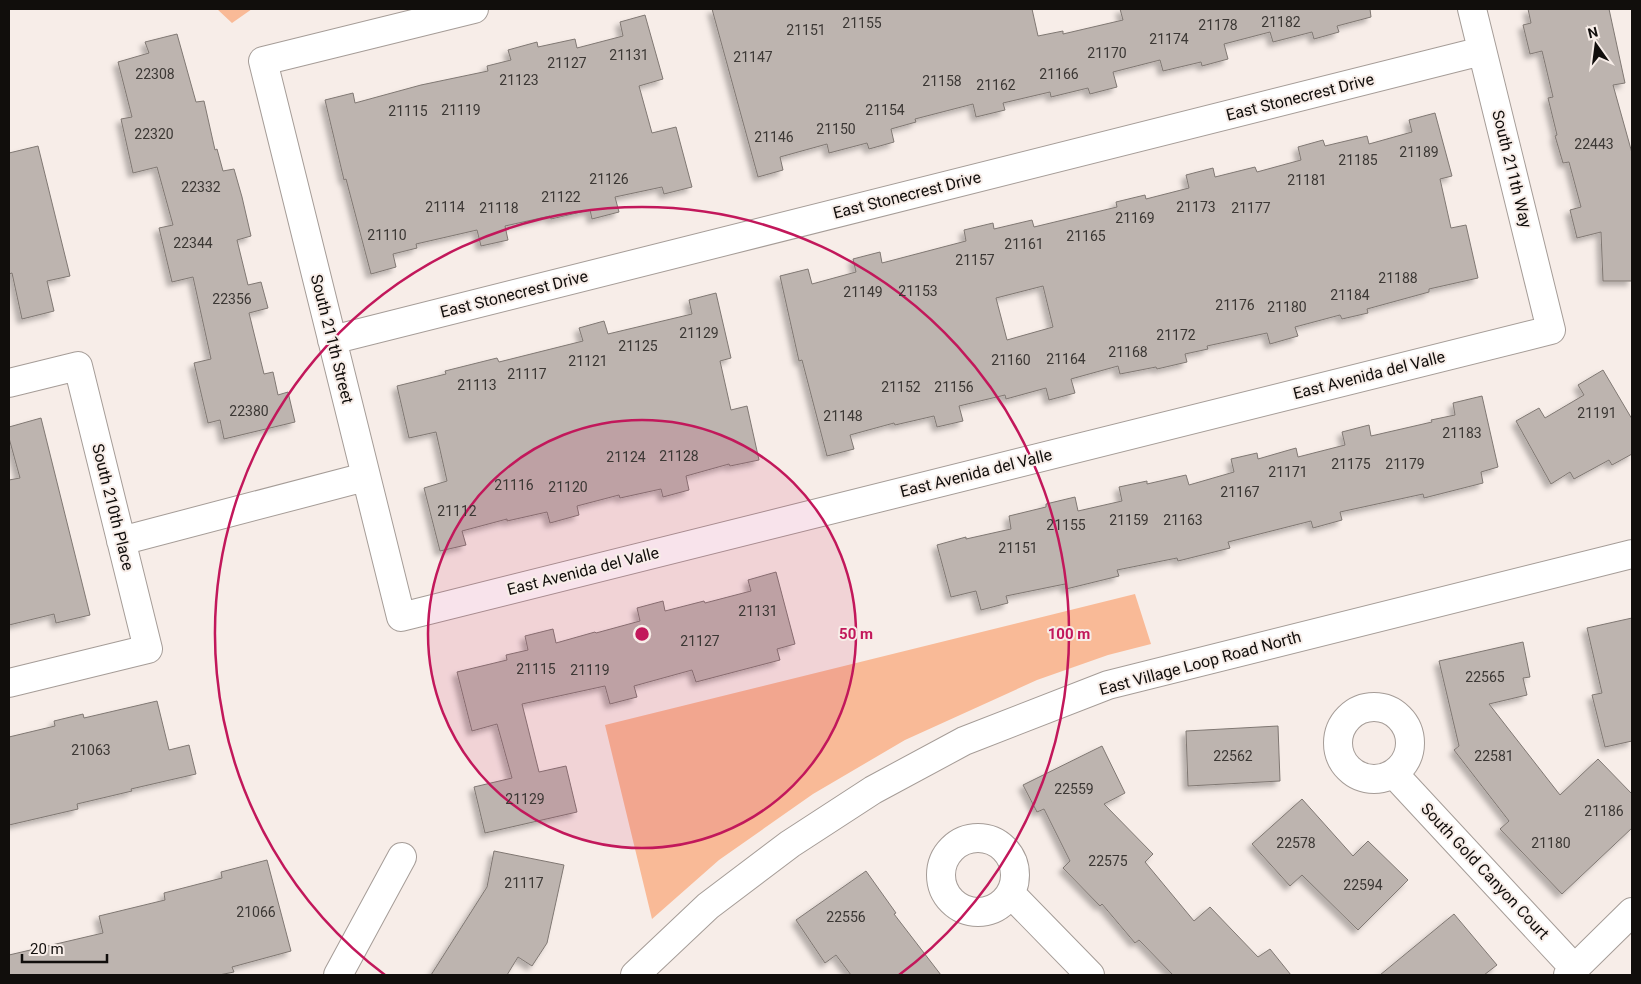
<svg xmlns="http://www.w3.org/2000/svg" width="1641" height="984" viewBox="0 0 1641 984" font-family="Roboto,sans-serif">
<defs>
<filter id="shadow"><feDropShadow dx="-4.5" dy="4.5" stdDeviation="2.5" flood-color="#0004"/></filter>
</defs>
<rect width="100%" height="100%" fill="#f7ede8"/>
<!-- green -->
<path fill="#f9ba97" d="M217 9H252L232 23Z
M1135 594 1151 644 1108 655 1037 680 905 740 813 794 719 860 652 919 605 725Z"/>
<!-- building -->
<path fill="#bdb4af" stroke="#807873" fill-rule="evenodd" filter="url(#shadow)" d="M712 9H1032L1038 36 1063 31V34L1123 20 1120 9H1370L1371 17 1337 26 1339 32 1314 39 1312 32 1273 42 1270 32 1224 44 1228 59 1202 66 1201 62 1163 71 1160 60 1113 72 1117 87 1090 94 1088 88 1051 97 1050 92 1003 103 1005 110 976 117 973 104 915 119 916 122 891 129 894 142 869 149 867 143 829 153 827 144 780 157 783 170 758 177Z
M1528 9H1609L1625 83 1613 85 1632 153V281H1603L1601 232 1577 238 1570 210 1581 207 1569 162 1563 163 1555 136 1557 135 1548 98 1553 97 1542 51 1530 54 1523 25 1531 23Z
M645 15 663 79 639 86 652 133 676 127 692 187 664 194 662 187 615 197 619 212 592 219 590 210 551 219 550 216 505 226 508 240 481 246 477 230 416 244 417 248 393 254 396 267 371 274 346 179 344 180 325 100 353 93 355 103 421 85 488 71 487 66 511 60 508 50 537 42 538 47 575 39 577 48 623 36 620 22Z
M177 34 196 102 204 101 215 150 217 149 223 171 234 169 242 197 251 236 237 240 248 285 261 282 268 308 249 313 264 374 273 372 278 395 288 392 295 422 224 439 220 420 208 423 194 363 211 359 193 277 172 282 159 228 173 225 157 167 133 173 121 119 132 117 118 62 149 53 145 42Z
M1435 113 1452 176 1440 179 1451 228 1466 225 1478 278 1429 289V292L1367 309 1368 313 1342 319 1340 315 1295 327 1298 336 1270 344 1267 333 1207 346 1208 349 1185 354 1187 362 1157 369 1156 367 1120 374 1118 366 1071 379 1075 393 1049 400 1046 388 1006 399 1005 395 959 406 963 421 937 427 934 416 895 425 894 423 850 435 854 449 827 456 802 360 799 361 780 276 808 269 812 284 856 272 853 259 880 252 882 263 966 241 964 230 993 223 994 229 1032 220 1034 227 1117 207 1116 202 1145 195 1146 199 1189 188 1186 175 1213 168 1215 177 1255 167 1257 172 1301 160 1298 147 1323 140 1325 146 1367 136 1369 144 1412 132 1409 120ZM1043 286 1053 327 1007 340 996 298Z
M38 146 70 276 47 281 54 311 22 319 12 273 9 274V153Z
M716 293 731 358 720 361 731 410 747 406 759 460 730 466 729 464 686 476 689 490 663 497 661 489 620 498 619 495 577 506 579 515 550 523 547 512 507 521V519L462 531 466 545 440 551 424 488 447 481 436 432 409 438 397 386 446 374 445 371 497 358 499 362 583 341 579 328 604 321 608 334 692 314 689 300Z
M1603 370 1632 419V454L1612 465 1609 460 1574 479 1570 472 1551 484 1516 421 1539 408 1545 418 1584 395 1578 385Z
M1482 396 1498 467 1481 472 1483 483 1424 498 1423 494 1340 512 1342 520 1313 528 1311 521 1228 542 1230 548 1178 561 1177 558 1117 570 1119 576 1066 589 1065 584 1006 596 1008 603 981 610 976 591 951 597 937 545 966 537V539L1011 529 1009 516 1046 507V504L1075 497 1078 511 1122 501 1119 487 1147 481V484L1186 475 1189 485 1234 472 1231 459 1257 453 1258 459 1296 448 1298 457 1345 445 1342 432 1369 425 1371 436 1432 422 1431 420 1455 415 1453 403Z
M41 418 90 615 56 623 54 614 9 625V480L20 478 9 438V427Z
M776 572 795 644 777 649 780 660 696 682 692 670 634 686 637 697 610 704 605 686 522 704 539 772 566 766 577 812 485 833 474 787 512 778 497 724 472 731 457 672 507 660 506 655 528 650 525 636 553 629 556 643 595 632 596 633 640 621 637 608 663 601 665 611 704 601 705 603 751 591 748 580Z
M1632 618V741L1605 747 1592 695 1602 693 1587 628Z
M1523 642 1530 677 1523 678 1527 695 1489 704 1560 795 1598 759 1632 794V828L1562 894 1500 829 1509 821 1454 750 1459 746 1439 661Z
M157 701 169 750 189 745 196 774 131 789 132 791 77 804 78 809 9 825V737L55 726 54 721 83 714 84 718Z
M1278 726 1280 781 1188 786 1186 731Z
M1102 746 1125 793 1104 804 1153 854 1145 862 1194 921 1210 907 1258 957 1270 949 1291 975H1173L1139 940 1135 943 1102 904 1100 906 1063 868 1070 861 1044 809 1037 812 1023 785Z
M1302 799 1353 856 1368 841 1408 880 1358 930 1302 875 1290 886 1252 844Z
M494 851 564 865 547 943 532 966 518 957 507 975H431L487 887Z
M267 860 291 951 232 967 234 972 219 975H9V955L103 933 99 916 165 900 164 893 222 878 221 872Z
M866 871 896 913 894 914 941 975H851L836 955 825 963 796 920Z
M1454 914 1497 965 1484 975H1380Z"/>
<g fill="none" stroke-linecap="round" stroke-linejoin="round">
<defs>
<path id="street" d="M474 9 263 61 401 617 1551 330 1472 9
M332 340 1482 51
M9 383 78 366 148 649 9 683
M121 541 365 477
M1338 743a36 36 0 1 1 72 0a36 36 0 1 1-72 0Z
M1394 774 1575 969
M941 875a37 37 0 1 1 74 0a37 37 0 1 1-74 0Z
M1011 894 1090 975
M338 975 402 857
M1568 975 1632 912"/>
<path id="secondary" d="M635 975 708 906 790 844 873 790 964 741 1108 685 1632 554"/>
</defs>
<!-- street casing -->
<use href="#street" stroke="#a59c97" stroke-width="30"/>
<!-- secondary casing -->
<use href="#secondary" stroke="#a59c97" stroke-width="30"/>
<!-- street -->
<use href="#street" stroke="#fff" stroke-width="28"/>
<!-- secondary -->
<use href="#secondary" stroke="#fff" stroke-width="28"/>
</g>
<!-- distance rings -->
<circle cx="642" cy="634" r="214" fill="#c2185b" fill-opacity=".12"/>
<g fill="none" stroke="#c2185b" stroke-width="2.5">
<circle cx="642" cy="634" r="214"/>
<path d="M385 975A427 427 0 1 1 899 975"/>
</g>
<g text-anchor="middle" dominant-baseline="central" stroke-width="4" stroke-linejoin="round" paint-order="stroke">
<!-- number labels -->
<g font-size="14" fill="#3c3835">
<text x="1281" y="22">21182</text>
<text x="862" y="23">21155</text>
<text x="1218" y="25">21178</text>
<text x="806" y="30">21151</text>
<text x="1169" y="39">21174</text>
<text x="1107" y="53">21170</text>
<text x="629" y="55">21131</text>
<text x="753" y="57">21147</text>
<text x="567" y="63">21127</text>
<text x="155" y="74">22308</text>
<text x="1059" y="74">21166</text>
<text x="519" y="80">21123</text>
<text x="942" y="81">21158</text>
<text x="996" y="85">21162</text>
<text x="461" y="110">21119</text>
<text x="885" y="110">21154</text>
<text x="408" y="111">21115</text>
<text x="836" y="129">21150</text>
<text x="154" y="134">22320</text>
<text x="774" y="137">21146</text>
<text x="1594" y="144">22443</text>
<text x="1419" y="152">21189</text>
<text x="1358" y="160">21185</text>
<text x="609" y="179">21126</text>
<text x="1307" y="180">21181</text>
<text x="201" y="187">22332</text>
<text x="561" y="197">21122</text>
<text x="445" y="207">21114</text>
<text x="1196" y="207">21173</text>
<text x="499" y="208">21118</text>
<text x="1251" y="208">21177</text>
<text x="1135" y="218">21169</text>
<text x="387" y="235">21110</text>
<text x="1086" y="236">21165</text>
<text x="193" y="243">22344</text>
<text x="1024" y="244">21161</text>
<text x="975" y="260">21157</text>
<text x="1398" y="278">21188</text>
<text x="918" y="291">21153</text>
<text x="863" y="292">21149</text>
<text x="1350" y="295">21184</text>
<text x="232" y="299">22356</text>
<text x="1235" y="305">21176</text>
<text x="1287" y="307">21180</text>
<text x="699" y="333">21129</text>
<text x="1176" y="335">21172</text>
<text x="638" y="346">21125</text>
<text x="1128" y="352">21168</text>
<text x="1066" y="359">21164</text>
<text x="1011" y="360">21160</text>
<text x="588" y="361">21121</text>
<text x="527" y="374">21117</text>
<text x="477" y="385">21113</text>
<text x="901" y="387">21152</text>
<text x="954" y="387">21156</text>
<text x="249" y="411">22380</text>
<text x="1597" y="413">21191</text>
<text x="843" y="416">21148</text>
<text x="1462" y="433">21183</text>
<text x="679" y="456">21128</text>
<text x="626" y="457">21124</text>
<text x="1351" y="464">21175</text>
<text x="1405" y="464">21179</text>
<text x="1288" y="472">21171</text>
<text x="514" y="485">21116</text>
<text x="568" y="487">21120</text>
<text x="1240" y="492">21167</text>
<text x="457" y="511">21112</text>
<text x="1129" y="520">21159</text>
<text x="1183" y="520">21163</text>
<text x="1066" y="525">21155</text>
<text x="1018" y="548">21151</text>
<text x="758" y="611">21131</text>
<text x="700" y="641">21127</text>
<text x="536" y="669">21115</text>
<text x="590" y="670">21119</text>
<text x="1485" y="677">22565</text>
<text x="91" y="750">21063</text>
<text x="1233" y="756">22562</text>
<text x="1494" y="756">22581</text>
<text x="1074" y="789">22559</text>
<text x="525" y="799">21129</text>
<text x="1604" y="811">21186</text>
<text x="1296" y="843">22578</text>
<text x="1551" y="843">21180</text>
<text x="1108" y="861">22575</text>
<text x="524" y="883">21117</text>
<text x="1363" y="885">22594</text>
<text x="256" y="912">21066</text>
<text x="846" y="917">22556</text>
</g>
<!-- street labels -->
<g font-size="16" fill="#110e0c" stroke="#f7ede8">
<text transform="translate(1300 97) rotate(-14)">East Stonecrest Drive</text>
<text transform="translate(1512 169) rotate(76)">South 211th Way</text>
<text transform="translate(907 195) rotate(-14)">East Stonecrest Drive</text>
<text transform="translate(514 294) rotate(-14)">East Stonecrest Drive</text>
<text transform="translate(332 339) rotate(76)">South 211th Street</text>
<text transform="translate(1369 375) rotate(-14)">East Avenida del Valle</text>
<text transform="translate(976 473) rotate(-14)">East Avenida del Valle</text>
<text transform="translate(113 507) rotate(76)">South 210th Place</text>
<text transform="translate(583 571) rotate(-14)">East Avenida del Valle</text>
<text transform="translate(1200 663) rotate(-15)">East Village Loop Road North</text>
<text transform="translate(1485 871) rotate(47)">South Gold Canyon Court</text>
</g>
</g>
<circle cx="642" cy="634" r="8" fill="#c2185b" stroke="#f7ede8" stroke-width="2.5"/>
<g font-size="15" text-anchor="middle" font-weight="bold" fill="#c2185b" stroke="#f7ede8" stroke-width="4" stroke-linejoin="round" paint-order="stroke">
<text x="856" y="639">50 m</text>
<text x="1069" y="639">100 m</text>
</g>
<!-- border -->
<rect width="1641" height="984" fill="none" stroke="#110e0c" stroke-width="20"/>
<!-- north arrow -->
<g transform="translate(1596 45) rotate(346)" stroke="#f7ede8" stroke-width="4" paint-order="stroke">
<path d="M0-4L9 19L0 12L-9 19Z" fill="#110e0c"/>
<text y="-8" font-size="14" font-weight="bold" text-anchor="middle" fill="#110e0c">N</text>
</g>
<!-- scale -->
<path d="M22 954v8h85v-8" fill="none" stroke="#110e0c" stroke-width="2.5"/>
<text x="30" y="954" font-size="15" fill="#110e0c" stroke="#f7ede8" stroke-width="4" paint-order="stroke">20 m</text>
</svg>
